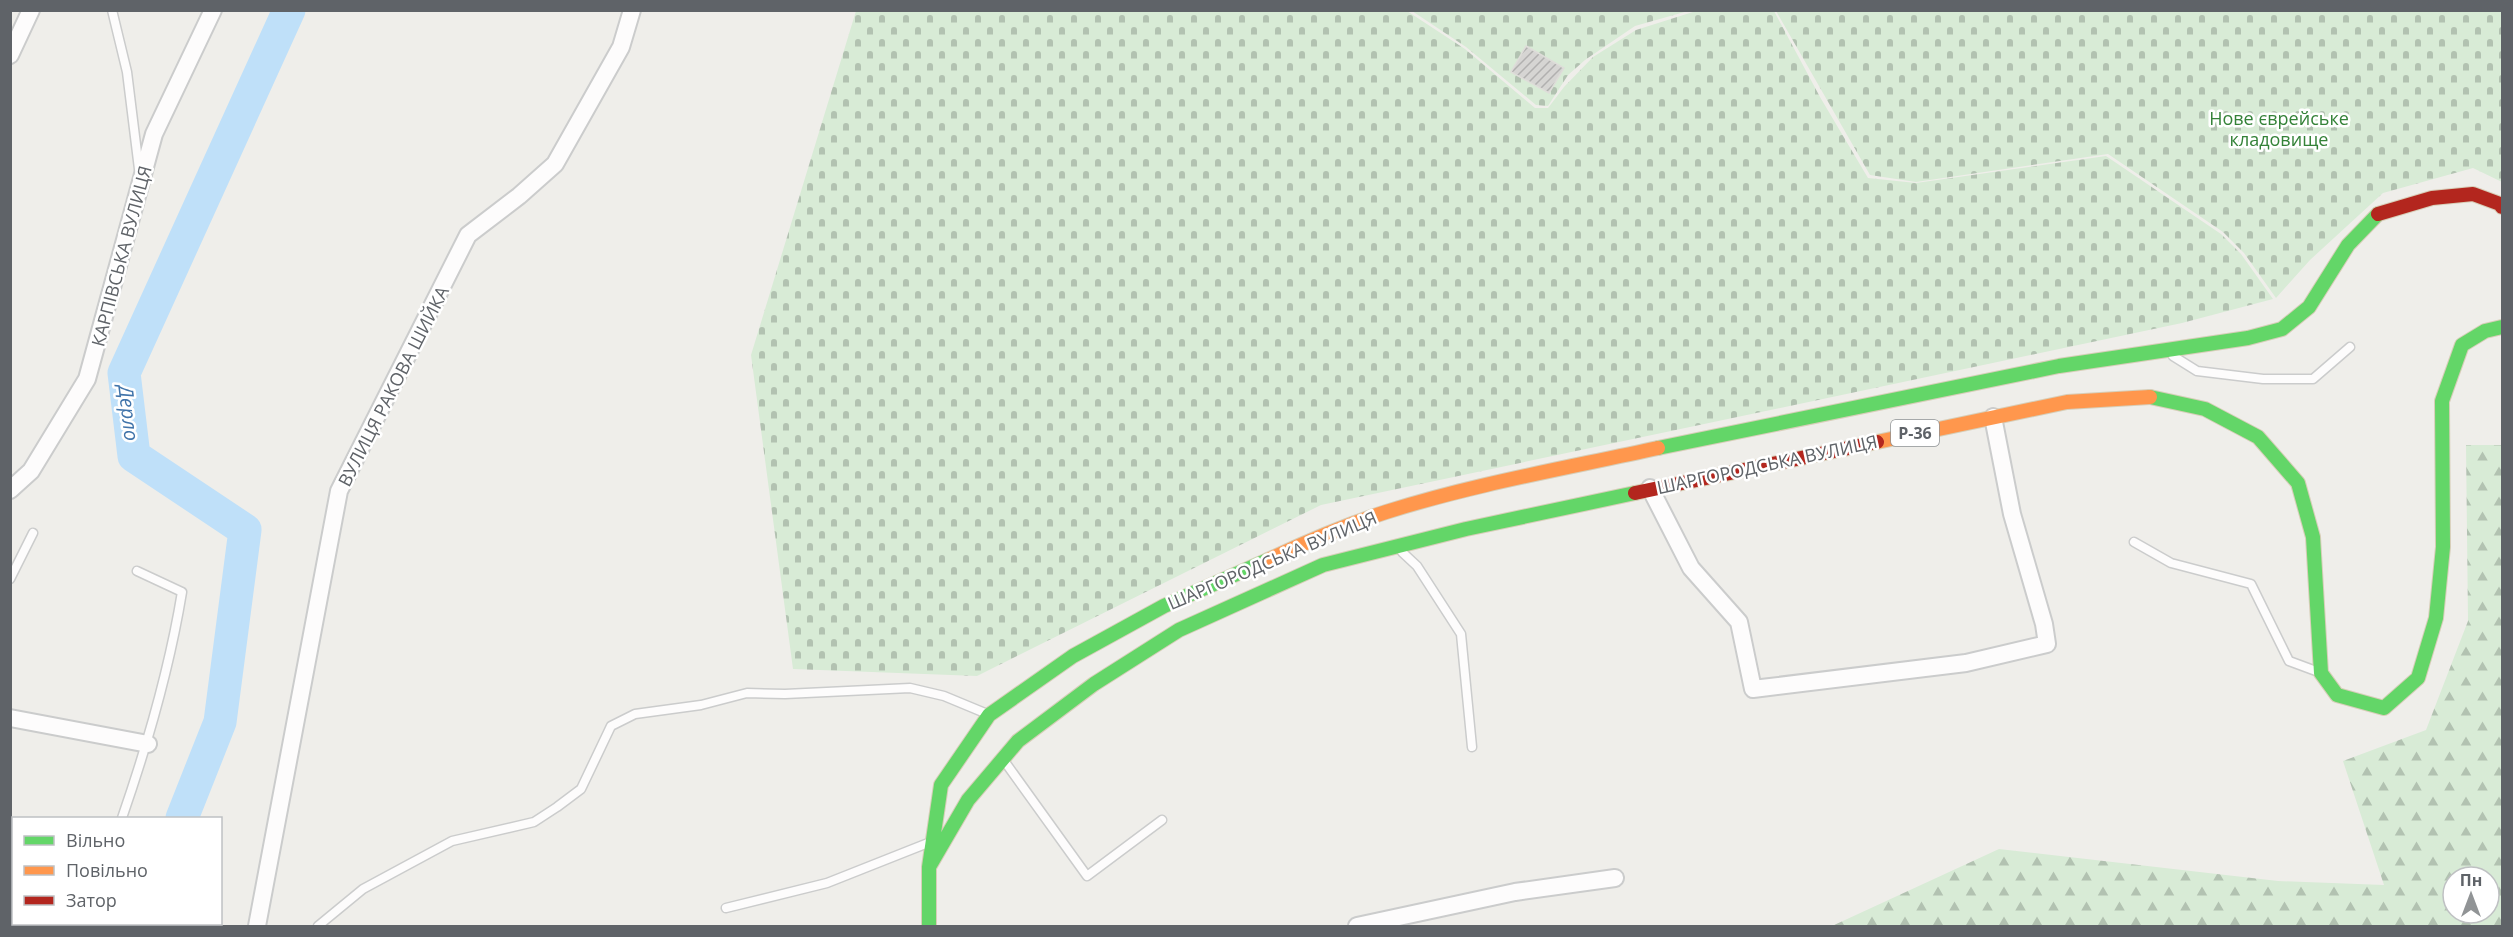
<svg xmlns="http://www.w3.org/2000/svg" width="2513" height="937" viewBox="0 0 2513 937" font-family="'Open Sans',sans-serif">
<defs>
<pattern id="forest-firs" width="22" height="20" patternUnits="userSpaceOnUse" patternTransform="scale(1.5)"><rect width="22" height="20" fill="#d8ebd6"/><path d="M5 1l3.5 6h-7zM16 11l3.5 6h-7z" fill="#b2c2b1"/></pattern>
<pattern id="cemetery-stones" width="16" height="16" patternUnits="userSpaceOnUse" patternTransform="scale(1.5)"><rect width="16" height="16" fill="#d8ebd6"/><path d="M2 7V4a2 2 0 0 1 4 0v3zM10 15v-3a2 2 0 0 1 4 0v3z" fill="#b2c2b1"/></pattern>
<pattern id="building-hatch" width="6" height="6" patternUnits="userSpaceOnUse" patternTransform="scale(1.5)"><rect width="6" height="6" fill="#d6d5d3"/><path d="M-1 1l2-2M0 6l6-6M5 7l2-2" fill="none" stroke="#b1b0af"/></pattern>
</defs>
<rect width="100%" height="100%" fill="#efeeea"/>
<!-- forest -->
<path fill="url(#forest-firs)" fill-rule="evenodd" d="M2466 445H2502V926H1832L1999 849 2278 881 2384 885 2343 761 2426 730 2468 621ZM2453 877H2489V913H2453Z"/>
<!-- cemetery -->
<path fill="url(#cemetery-stones)" d="M856 11H1407L1465 49 1535 108H1548L1564 87 1593 57 1636 30 1696 11H1774L1820 97 1868 178 1916 183 2106 156 2221 234 2241 254 2273 299 2182 323 1321 505 977 676 793 669 751 355Z
M1412 11H1688L1635 26 1585 60 1568 75 1548 106 1536 105 1466 47Z
M1776 11H2502V182L2473 168 2383 193 2310 260 2276 298 2244 253 2223 232 2108 154 1916 182 1870 175Z"/>
<g fill="none" stroke-linecap="round" stroke-linejoin="round">
<!-- river -->
<path stroke="#bfe0f9" stroke-width="33" d="M182 818 220 722 245 530 134 456 124 373 289 10
M124 926 126 924"/>
</g>
<!-- building -->
<path fill="url(#building-hatch)" stroke="#deddd9" stroke-width="1.5" d="M1526 46 1564 68 1549 93 1511 72Z
M10 910 14 912V924H36L41 926H10Z"/>
<g fill="none" stroke-linecap="round" stroke-linejoin="round">
<defs>
<path id="lane" d="M112 10 127 72 139 169
M2173 356 2197 371 2263 379H2313L2350 347
M2134 542 2171 563 2251 584 2289 661 2316 671
M1402 552 1417 566 1461 634 1472 747
M10 579 33 533
M1005 762 1087 876 1162 820
M122 818C148 743 169 671 182 592L137 571
M726 908 827 883 928 843
M318 926 363 889 452 841 534 822 557 807 581 789 611 726 635 714 701 705 747 693 785 694 910 688 944 696 985 713"/>
<path id="street" d="M10 55 31 10
M1650 488 1691 568 1739 622 1753 689 1966 663 2047 644 2044 624 2012 514 1993 417
M10 490 31 471 87 379 154 134 213 10
M10 718 148 744
M257 926 339 491 468 235 519 196 555 164 621 47 632 10
M1357 926 1515 892 1615 878"/>
<path id="fast" d="M2150 397 2205 409 2258 437 2298 483 2313 537 2321 673 2337 695 2384 708 2418 678 2436 618 2443 547 2442 401 2462 345 2485 331 2502 327
M1658 448 2059 366 2248 338 2282 329 2309 307 2348 245 2378 214
M929 867 968 800 1018 741 1094 684 1179 630 1323 565 1466 529 1635 493
M929 926V867L941 785 989 715 1073 656 1164 606 1268 560"/>
<path id="slow" d="M1877 442 2067 402 2150 397
M1268 560C1306 542 1346 525 1386 512 1474 484 1567 468 1658 448"/>
<path id="jam" d="M2378 214 2432 198 2473 194 2500 204 2502 207
M1635 493 1877 442"/>
</defs>
<!-- lane casing -->
<use href="#lane" stroke="#cbcccc" stroke-width="11"/>
<!-- street casing -->
<use href="#street" stroke="#cbcccc" stroke-width="20"/>
<!-- fast casing -->
<use href="#fast" stroke="#d7ceb8" stroke-width="16"/>
<!-- slow casing -->
<use href="#slow" stroke="#d7ceb8" stroke-width="16"/>
<!-- jam casing -->
<use href="#jam" stroke="#d7ceb8" stroke-width="16"/>
<!-- lane -->
<use href="#lane" stroke="#fdfcfc" stroke-width="8"/>
<!-- street -->
<use href="#street" stroke="#fdfcfc" stroke-width="16"/>
<!-- fast -->
<use href="#fast" stroke="#63d668" stroke-width="14"/>
<!-- slow -->
<use href="#slow" stroke="#ff974d" stroke-width="14"/>
<!-- jam -->
<use href="#jam" stroke="#b3261e" stroke-width="14"/>
</g>
<g text-anchor="middle" dominant-baseline="central" stroke-width="5" stroke-linejoin="round" paint-order="stroke">
<!-- shield labels -->
<rect fill="#fff" stroke="#8f9295" stroke-width="1.5" x="1891" y="420" width="48" height="26" rx="4.5"/>
<g font-size="16" font-weight="bold" fill="#5f6368">
<text x="1915" y="433">Р-36</text>
</g>
<!-- park labels -->
<g font-size="18" fill="#348238" stroke="#fff">
<text x="2279" y="118">Нове єврейське<tspan x="2279" dy="21">кладовище</tspan></text>
</g>
<!-- street labels -->
<g font-size="18" fill="#5f6368" stroke="#fff">
<text transform="translate(121 256) rotate(-75)">КАРПІВСЬКА ВУЛИЦЯ</text>
<text transform="translate(393 386) rotate(-63)">ВУЛИЦЯ РАКОВА ШИЙКА</text>
<text transform="translate(1767 464) rotate(-12)">ШАРГОРОДСЬКА ВУЛИЦЯ</text>
<text transform="translate(1272 560) rotate(-23)">ШАРГОРОДСЬКА ВУЛИЦЯ</text>
</g>
<!-- water labels -->
<g font-size="20" font-style="italic" fill="#4174aa" stroke="#fff">
<text transform="translate(129 413) rotate(83)">Дерло</text>
</g>
</g>
<!-- border -->
<rect width="2513" height="937" fill="none" stroke="#5f6368" stroke-width="24"/>
<!-- legend -->
<rect x="12" y="817" width="210" height="108" fill="#ffffff" stroke="#bfc1c3" stroke-width="1.5"/>
<rect x="24" y="836" width="30" height="9" fill="#63d668" stroke="#bfc1c3" stroke-width="1.5"/>
<text x="66" y="847" font-size="18" fill="#5f6368">Вільно</text>
<rect x="24" y="866" width="30" height="9" fill="#ff974d" stroke="#bfc1c3" stroke-width="1.5"/>
<text x="66" y="877" font-size="18" fill="#5f6368">Повільно</text>
<rect x="24" y="896" width="30" height="9" fill="#b3261e" stroke="#bfc1c3" stroke-width="1.5"/>
<text x="66" y="907" font-size="18" fill="#5f6368">Затор</text>
<!-- north arrow -->
<g transform="translate(2471 895)"><circle r="28" fill="#ffffff" stroke="#bfc1c3" stroke-width="1.5"/>
<path d="M0-4.5L10 22L0 15L-10 22Z" fill="#919496"/>
<text y="-9" font-size="16" font-weight="bold" text-anchor="middle" fill="#5f6368">Пн</text>
</g>
</svg>
